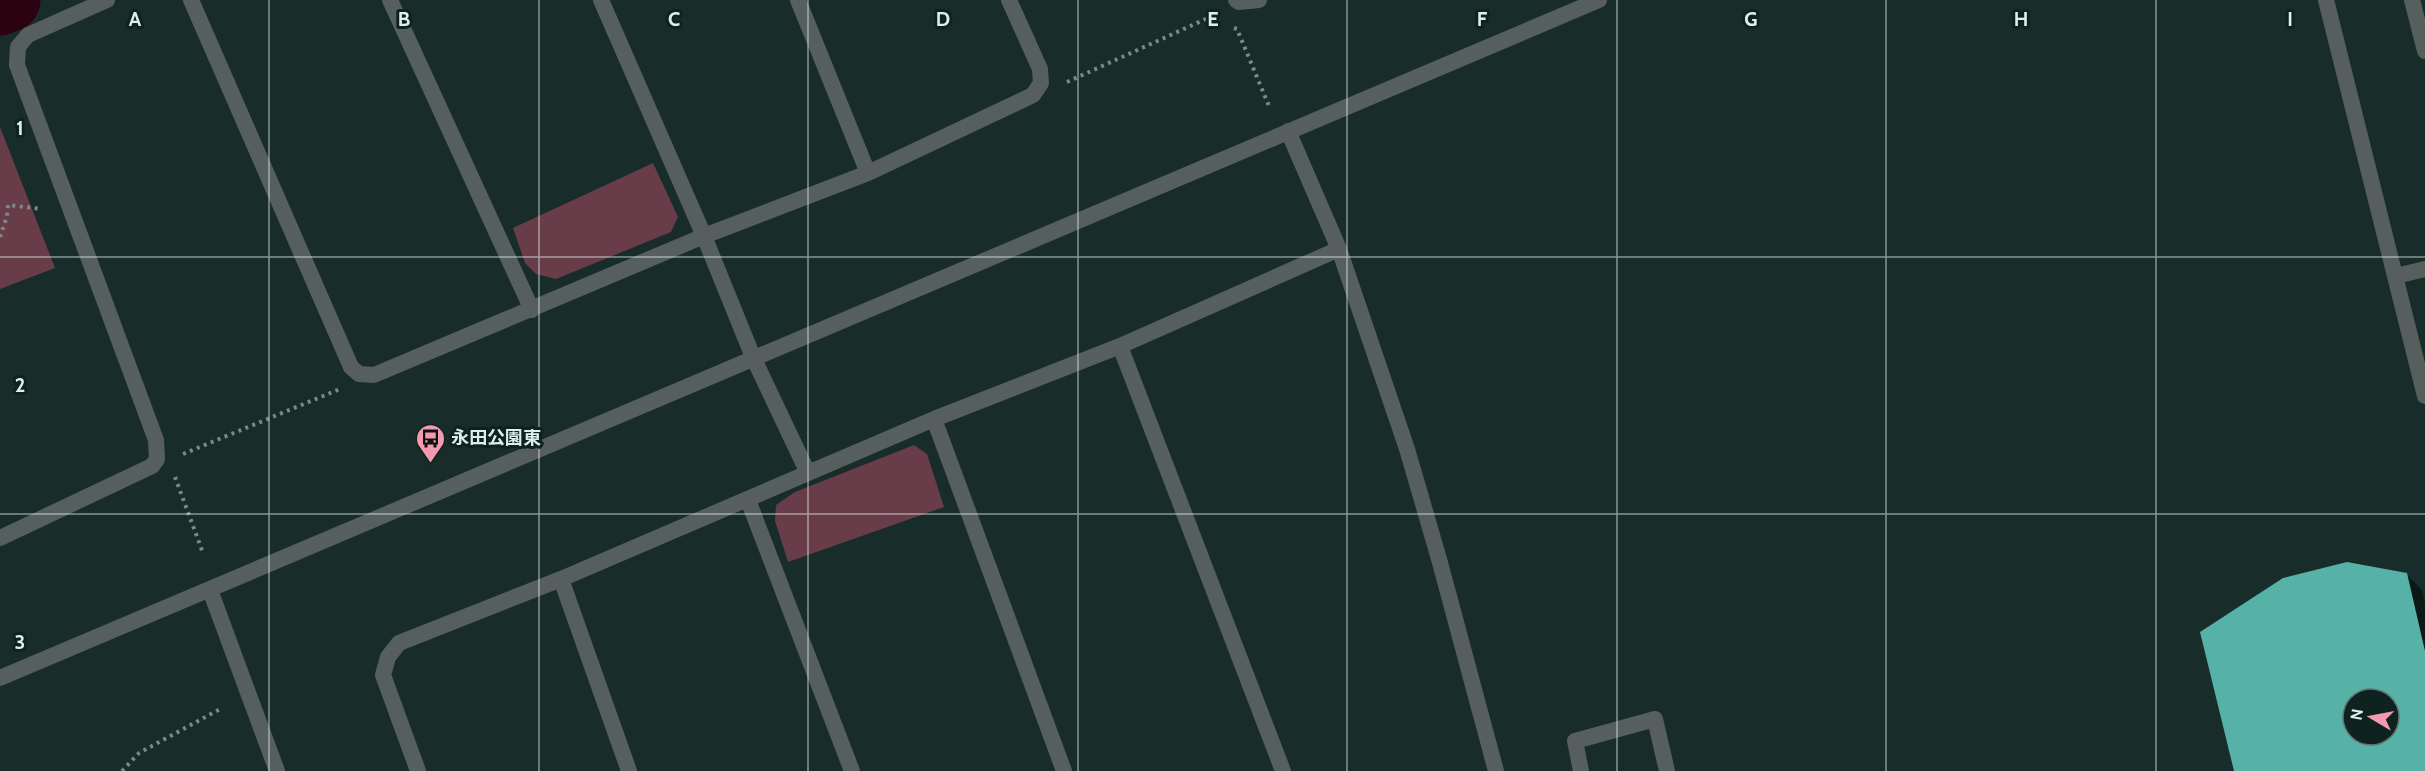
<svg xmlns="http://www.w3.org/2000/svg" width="2425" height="771" viewBox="0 0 2425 771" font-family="Cabin,'Noto Sans JP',sans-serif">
<rect width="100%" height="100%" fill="#182d2a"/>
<!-- green -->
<path fill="#683c48" d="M0 127 55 268 0 289Z
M653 163 678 217 671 232 556 279 536 274 525 263 513 228Z
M914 445 927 454 944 507 788 562 775 521 776 505 795 492Z"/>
<!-- shadow -->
<path fill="#0007" fill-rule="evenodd" d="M2406 574 2422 590 2425 603V771H2236ZM2353 699H2389V735H2353Z"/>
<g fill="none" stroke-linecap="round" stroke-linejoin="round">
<!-- river -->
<path stroke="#2c0211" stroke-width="63" d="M0 4 9 0"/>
</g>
<!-- building -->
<path fill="#56b1a6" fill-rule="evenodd" d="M2347 562 2407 573 2425 651V771H2234L2200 632 2283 578ZM2353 699H2389V735H2353Z"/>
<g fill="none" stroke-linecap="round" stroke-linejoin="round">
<!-- path -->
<path stroke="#798a87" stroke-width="4" stroke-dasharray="3 4.5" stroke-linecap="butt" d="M1234 28 1237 29 1269 106
M1067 82 1208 18 1219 22
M0 237 7 216 8 205 42 209
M183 454 340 389
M175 477 203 553
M122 771 139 753 222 708"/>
<!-- service -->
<path stroke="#565f5e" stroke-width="16" d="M2412 0 2425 51
M2396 276 2425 269
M1581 771 1575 741 1655 719 1667 771"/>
<!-- minor -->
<path stroke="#565f5e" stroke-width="16" d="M191 0 351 367 359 374 374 375 704 236 868 173 1033 95 1041 83 1040 69 1009 0
M390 0 532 310
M601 0 704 236 753 357 808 473
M798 0 868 173
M1236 0 1239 2 1259 0
M1288 131 1339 249 1407 449 1439 559 1496 771
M1120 346 1283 771
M934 419 1064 771
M748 500 852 771
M0 538 152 466 157 459 156 440 17 65 18 47 28 35 107 0
M561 579 629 771
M418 771 383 675 388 657 399 643 561 579 934 419 1120 346 1339 249"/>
<!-- tertiary -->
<path stroke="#565f5e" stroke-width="16" d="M2326 0 2425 396
M210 590 277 771
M0 678 1599 0"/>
</g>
<!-- grid -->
<path fill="none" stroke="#e0edea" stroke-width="1.5" stroke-opacity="0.55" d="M269 0V771M539 0V771M808 0V771M1078 0V771M1347 0V771M1617 0V771M1886 0V771M2156 0V771M0 257H2425M0 514H2425"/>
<!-- icons -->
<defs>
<symbol id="bus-pin" viewBox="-11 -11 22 30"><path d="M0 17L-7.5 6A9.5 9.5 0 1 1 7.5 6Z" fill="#f19ab1" stroke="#0e2320"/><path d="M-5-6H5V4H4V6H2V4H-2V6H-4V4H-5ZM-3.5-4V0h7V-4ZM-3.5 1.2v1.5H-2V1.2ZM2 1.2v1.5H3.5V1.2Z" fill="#111"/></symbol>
</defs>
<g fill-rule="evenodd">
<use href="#bus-pin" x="414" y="422" width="33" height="45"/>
</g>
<g text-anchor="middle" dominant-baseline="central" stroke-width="6" stroke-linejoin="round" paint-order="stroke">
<!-- poi labels -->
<g font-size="18" font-weight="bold" fill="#e0edea" stroke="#0e2320" text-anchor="start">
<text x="451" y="438">永田公園東</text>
</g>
</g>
<g font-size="20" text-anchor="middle" font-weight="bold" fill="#e0edea" stroke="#0e2320" stroke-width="6" stroke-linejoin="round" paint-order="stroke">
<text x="135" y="26">A</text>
<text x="404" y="26">B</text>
<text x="674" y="26">C</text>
<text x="943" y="26">D</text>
<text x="1213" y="26">E</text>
<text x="1482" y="26">F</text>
<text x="1751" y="26">G</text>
<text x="2021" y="26">H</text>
<text x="2290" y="26">I</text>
<text x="20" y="135">1</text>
<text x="20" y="392">2</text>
<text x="20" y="649">3</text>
</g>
<!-- north arrow -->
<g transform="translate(2371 717) rotate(280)"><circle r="28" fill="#0e2320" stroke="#627471" stroke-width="1.5"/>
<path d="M0-4.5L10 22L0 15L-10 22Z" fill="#f19ab1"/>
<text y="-9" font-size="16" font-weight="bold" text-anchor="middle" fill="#e0edea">N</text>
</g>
</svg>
